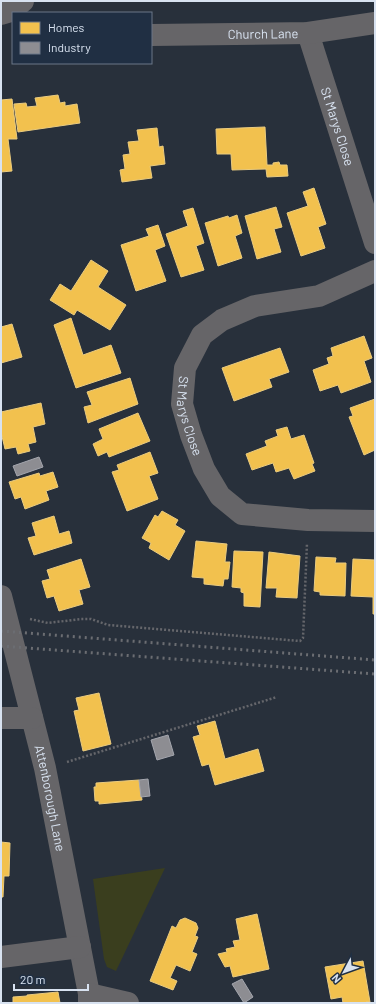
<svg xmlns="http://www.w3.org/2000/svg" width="376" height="1004" viewBox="0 0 376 1004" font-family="Barlow,sans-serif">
<rect width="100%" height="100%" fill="#28303b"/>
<!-- green -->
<path fill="#3a3e1e" d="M165 868 116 971 107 967 104 959 93 879Z"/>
<!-- homes -->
<path fill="#f2c14e" stroke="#eacb7f" d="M58 95 60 103 65 102V106L77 104 80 123 18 132 14 104 26 103 27 107 37 106 35 98Z
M12 99 17 139H8L12 171 1 172V100Z
M265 127 267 165H273V163L279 162 280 165H287L288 176 267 177 266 169 232 170 231 154H217L216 129Z
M157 128 159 147 163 146 165 164 150 166 152 178 122 182 120 170 125 169 123 155 130 154 128 142 139 141 137 130Z
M314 188 326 224 318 227 325 248 301 256 287 213 308 206 303 192Z
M276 207 282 227 274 229 281 252 257 259 245 216Z
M193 208 204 243 196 246 204 270 181 277 166 234 188 226 183 211Z
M237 215 242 233 235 236 242 258 218 266 205 223 228 216 229 218Z
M158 225 165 246 155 250 166 281 136 291 121 245 149 236 146 229Z
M91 260 108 271 98 287 126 305 110 330 77 310 74 315 50 300 60 284 71 291Z
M71 318 83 355 111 345 121 373 76 388 54 325Z
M12 324 22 357 1 363V327Z
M364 336 372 358 364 361 371 382 341 393 338 385 320 391 313 370 329 364 327 358 333 356 331 348Z
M280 348 289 372 269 379 272 387 234 401 222 368Z
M130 378 138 404 88 423 84 407 92 405 87 392Z
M375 399V450L364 455 349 417 353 416 350 408Z
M41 403 45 424 33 427 36 442 28 444 30 451 18 454 16 447 5 449 1 432V412Z
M138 413 150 441 109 457 107 452 98 456 93 444 103 439 99 429Z
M287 427 291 439 304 435 314 463 312 464 315 471 294 479 289 468 276 472 273 463 252 470 246 454 267 446 265 441 278 436 276 430Z
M150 452 158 473 149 476 158 499 127 511 112 472 119 470 117 465Z
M53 472 58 487 46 491 49 500 25 509 21 497 15 499 9 482 39 473 40 476Z
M162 511 178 520 175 525 185 531 169 560 149 548 151 543 142 538 155 515 158 517Z
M54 516 59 534 69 531 72 543 34 555 28 538 36 536 32 523Z
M196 541 227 544 225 562H230L228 579H224L223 586 204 584V578L192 577Z
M234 551 263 552 260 607 244 606V593L241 592V588L232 587Z
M269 552 300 556 297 598 276 597 277 588H266Z
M316 557 336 558 335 563H346L345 596 320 595V592L314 591Z
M81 559 90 587 79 590 83 604 59 611 54 596 47 598 42 581 50 579 47 570Z
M353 559 375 560V614H373V597L351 596Z
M99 693 111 744 83 751 74 711 79 710 76 698Z
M215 721 225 759 258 749 264 771 215 785 209 764 202 766 193 737 200 735 197 726Z
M139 780 142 800 99 804V801H95L94 787H96V783Z
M1 842 10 843 9 876H4L3 897H1Z
M257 914 269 969 233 977 230 966 225 967 218 954 227 952 226 949 235 947 233 941 240 940 236 919Z
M185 918 196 923 198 928 195 936 198 937 192 952 197 954 190 971 176 965 170 978 177 981 173 990 150 981 172 926 176 928 180 920Z
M363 961 370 1002H366V1003H343L342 997 331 999 325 967Z
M58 992 60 1003H13V997L27 996V995Z"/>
<!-- industry -->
<path fill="#8d8d92" stroke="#a4a6ae" d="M39 457 43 467 17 476 13 466Z
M168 735 174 755 157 760 151 740Z
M148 779 150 796 141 797 139 780Z
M242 979 253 997 244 1003 232 984Z"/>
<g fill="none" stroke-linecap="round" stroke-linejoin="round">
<!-- path -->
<path stroke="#65666b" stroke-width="2.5" stroke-dasharray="2 2" stroke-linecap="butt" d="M30 619 48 623 81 619H91L108 625 300 641 303 638 307 543
M67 762 277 697"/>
<!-- minor -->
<g stroke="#666568" stroke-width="22">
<path d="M1 14 11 11 23 1"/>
<path id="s1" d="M308 33 375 243"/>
<path id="s2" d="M151 35 308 33 375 23"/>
<path id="s3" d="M375 271 319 296 255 306 222 320 202 335 185 368 182 404 191 435 204 469 220 496 242 514 308 520 375 521"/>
<path id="s4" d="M1 596 45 768 89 994V1003"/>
<path d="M1 718H32"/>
<path d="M1 957 80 947"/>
<path d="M89 994 128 1003"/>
</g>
<!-- rail -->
<path stroke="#6b6d72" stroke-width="3" stroke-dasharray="2 4" stroke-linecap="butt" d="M1 631 375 660
M1 646 375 674"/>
</g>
<g text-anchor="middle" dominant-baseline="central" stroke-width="4" stroke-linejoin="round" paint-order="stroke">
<!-- street labels -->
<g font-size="13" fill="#d8e2f0" stroke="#202f43">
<text stroke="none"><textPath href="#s2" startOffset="112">Church Lane</textPath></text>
<text stroke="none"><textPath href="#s1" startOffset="98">St Marys Close</textPath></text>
<text stroke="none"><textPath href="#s3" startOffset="273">St Marys Close</textPath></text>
<text stroke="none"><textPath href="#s4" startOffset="208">Attenborough Lane</textPath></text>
</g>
</g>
<!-- border -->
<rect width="376" height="1004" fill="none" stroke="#d8e2f0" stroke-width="4"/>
<!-- legend -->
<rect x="12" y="12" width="140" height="52" fill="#202f43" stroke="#6a7788"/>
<rect x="20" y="22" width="20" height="12" fill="#f2c14e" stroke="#6a7788"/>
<text x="48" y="32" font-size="12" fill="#d8e2f0">Homes</text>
<rect x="20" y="42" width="20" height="12" fill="#8d8d92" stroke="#6a7788"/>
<text x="48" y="52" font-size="12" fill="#d8e2f0">Industry</text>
<!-- north arrow -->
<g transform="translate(344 972) rotate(229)" stroke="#202f43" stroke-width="3" paint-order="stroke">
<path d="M0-3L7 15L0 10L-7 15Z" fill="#d8e2f0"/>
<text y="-6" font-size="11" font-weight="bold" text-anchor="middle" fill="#d8e2f0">N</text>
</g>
<!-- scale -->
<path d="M14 984v6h74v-6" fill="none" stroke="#d8e2f0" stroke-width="2"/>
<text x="20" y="984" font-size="12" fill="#d8e2f0" stroke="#202f43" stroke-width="3" paint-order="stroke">20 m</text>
</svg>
